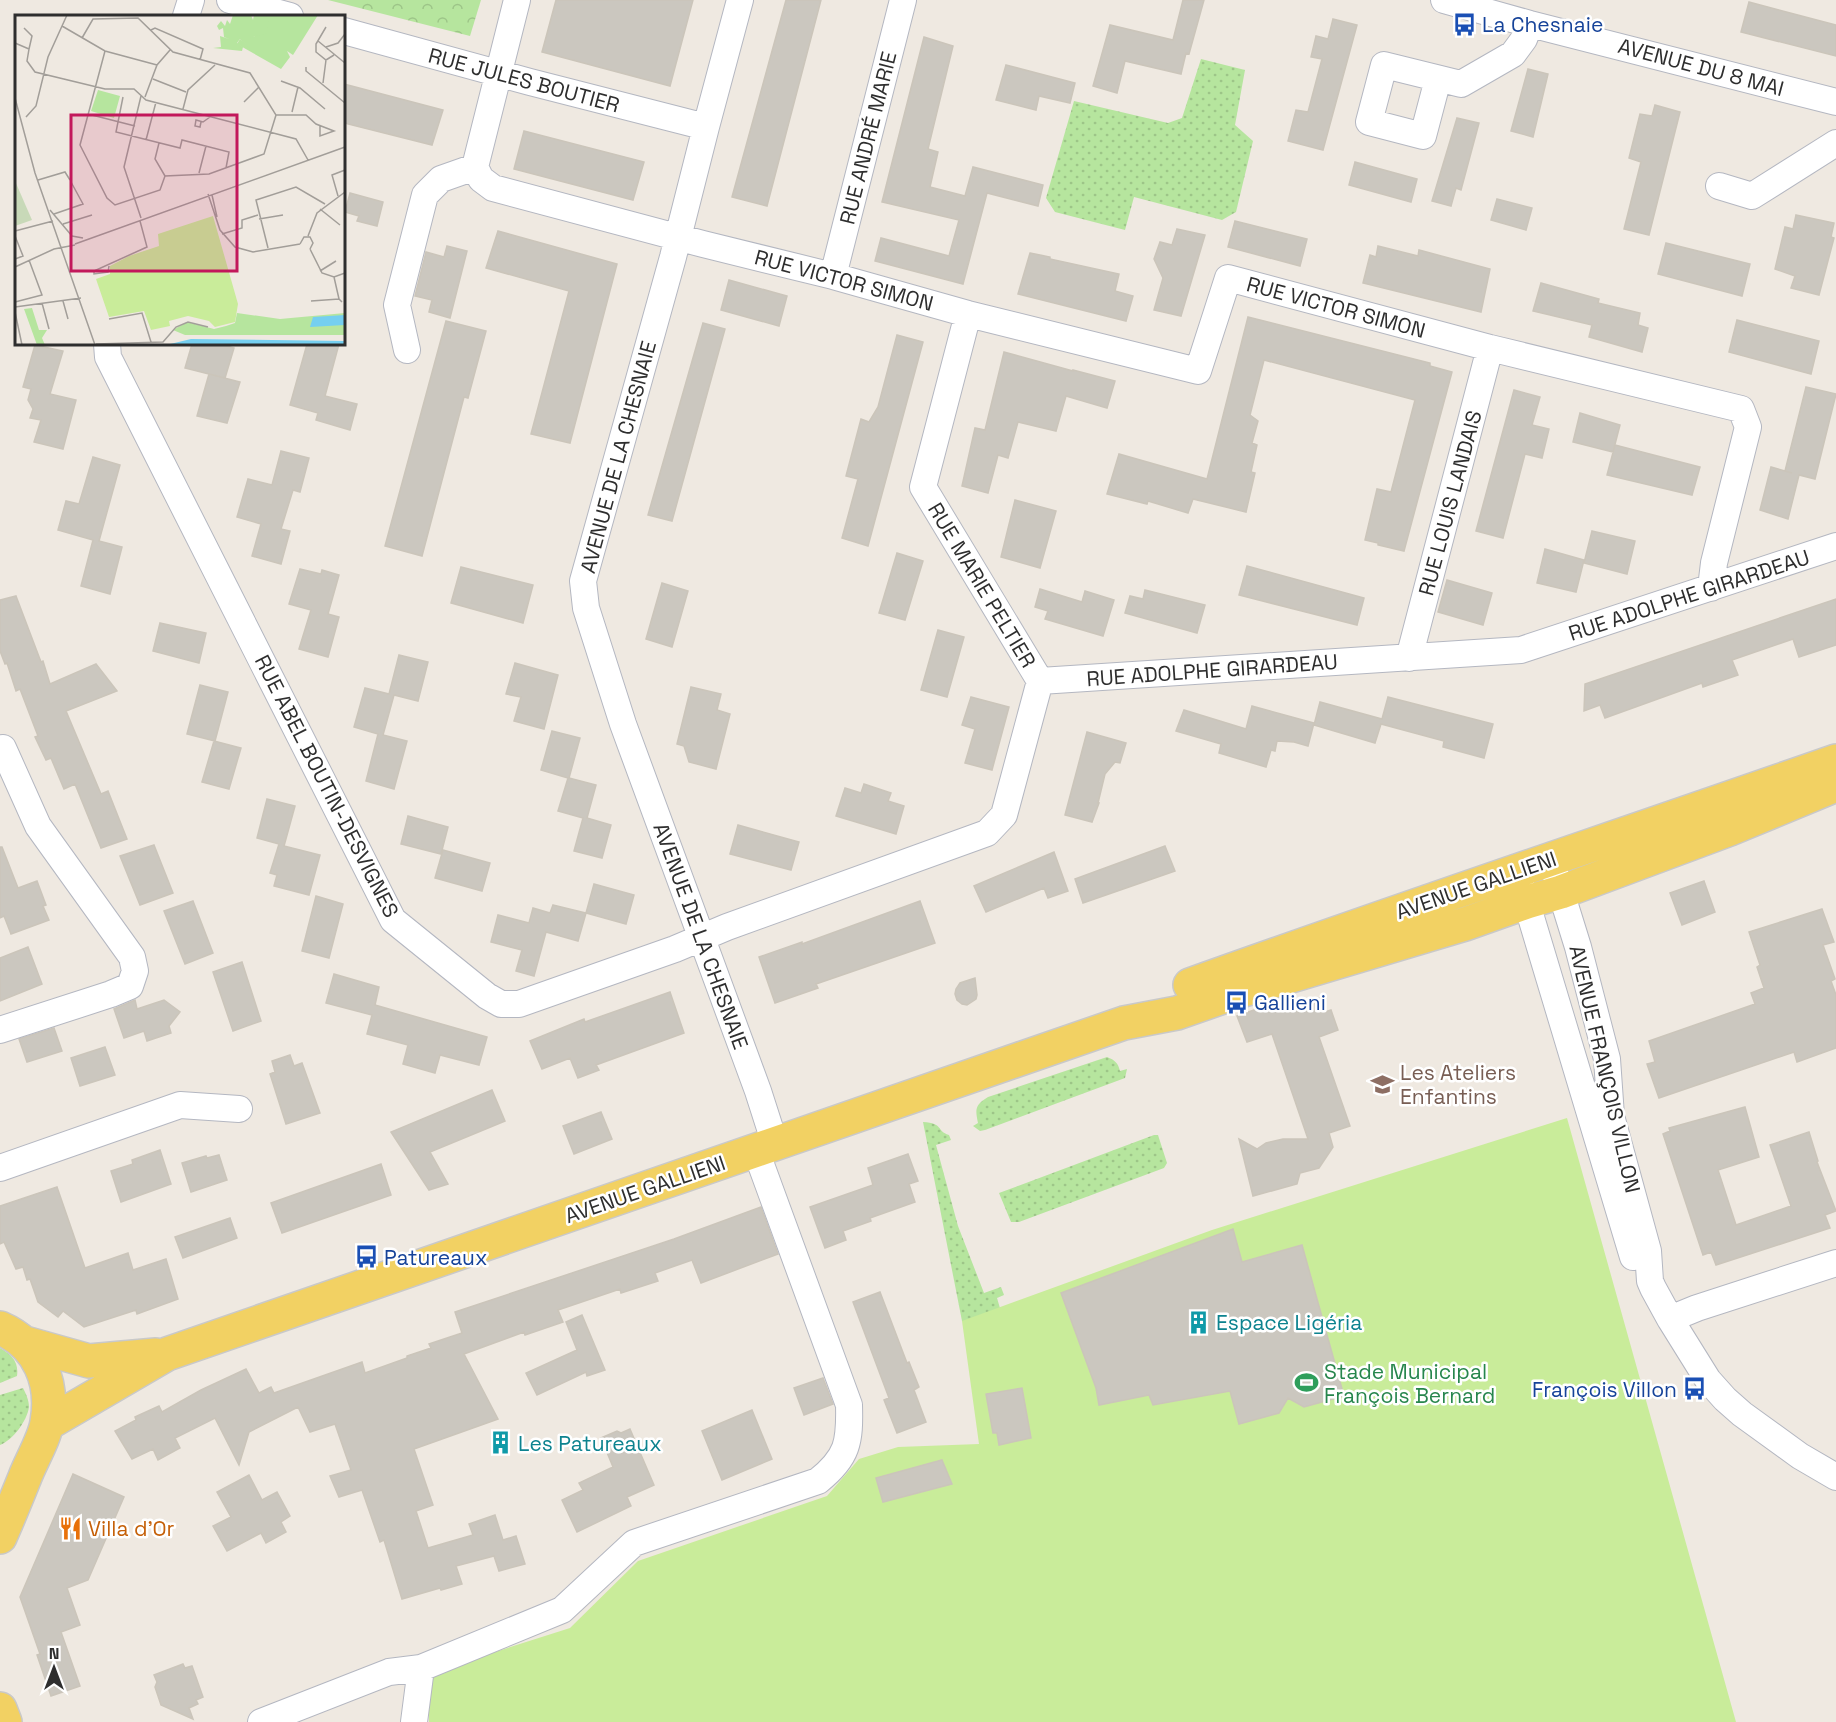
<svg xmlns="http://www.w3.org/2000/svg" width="1836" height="1722" viewBox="0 0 1836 1722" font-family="'Space Grotesk',sans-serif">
<defs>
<pattern id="grass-dots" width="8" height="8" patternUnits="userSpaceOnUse" patternTransform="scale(1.5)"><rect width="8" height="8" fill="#b6e59e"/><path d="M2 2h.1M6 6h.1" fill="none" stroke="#9dc588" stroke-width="1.8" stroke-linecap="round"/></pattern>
<pattern id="park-crowns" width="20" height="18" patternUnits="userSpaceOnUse" patternTransform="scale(1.5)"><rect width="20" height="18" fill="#b6e59e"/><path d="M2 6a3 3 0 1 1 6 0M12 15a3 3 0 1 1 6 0" fill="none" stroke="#9dc588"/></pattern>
</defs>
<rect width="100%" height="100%" fill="#efe9e1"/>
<!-- grass -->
<path fill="url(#grass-dots)" d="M1201 59 1245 70 1235 125 1253 141 1236 212 1222 220 1134 197 1125 230 1055 212 1046 198 1074 101 1168 123 1182 118Z
M1107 1057C1115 1060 1118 1063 1120 1071L1127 1069 1125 1078 985 1130 980 1131 973 1126 978 1123C975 1109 975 1105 988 1097Z
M923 1122C944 1123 936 1131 949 1135L951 1140 936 1145 958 1226 984 1293 1001 1287 1004 1295 997 1298 1002 1315 979 1323 962 1321Z
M1154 1135H1158L1167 1163 1164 1168 1019 1222H1011L999 1193Z
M0 1348C12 1355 19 1362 17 1376L0 1383Z
M23 1388C26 1394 29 1400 29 1407 27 1421 13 1440 0 1445V1395Z"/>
<!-- park -->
<path fill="url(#park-crowns)" d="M328 0H481L470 36Z"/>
<!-- pitch -->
<path fill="#c9ec9a" d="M1567 1118 1736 1722H429V1673L570 1628 638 1561 827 1496 859 1459 898 1447 979 1444 962 1321 1212 1230Z"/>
<!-- building -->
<path fill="#cbc7bf" stroke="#cbc5ba" stroke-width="1.5" d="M556 0H693L670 86 542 52Z
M786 0H821L767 206 732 197Z
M1183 0H1204L1189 54 1186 53 1181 74 1125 61 1117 93 1093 86 1110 25 1173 40Z
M1749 2 1836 25V56L1741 32Z
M1333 19 1357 25 1323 150 1288 141 1296 110 1308 112 1322 59 1311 57 1316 36 1328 39Z
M924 37 953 46 928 149 938 152 930 187 965 196 973 167 1043 185 1038 206 987 193 963 284 875 261 881 238 949 256 959 220 882 202Z
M1006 65 1075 83 1070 103 1039 96 1036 110 996 100Z
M1528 69 1548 74 1533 137 1511 131Z
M344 84 443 110 432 145 344 123Z
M1655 105 1680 112 1649 235 1624 229 1641 162 1629 158 1640 114 1652 116Z
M1457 118 1479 123 1461 190 1456 188 1451 206 1432 201Z
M524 131 644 162 633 200 514 169Z
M1355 162 1417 179 1411 202 1349 185Z
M350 193 383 202 377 226 357 221 359 216 345 212Z
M1497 199 1532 208 1526 230 1491 220Z
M1796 215 1834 223 1831 237 1834 238 1819 295 1791 288 1795 276 1775 269 1785 227 1793 229Z
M1235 221 1307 239 1300 266 1228 247Z
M1177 229 1205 235 1181 316 1154 310 1163 278 1154 259 1160 242 1172 245Z
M498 231 617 264 570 443 531 434 569 291 486 268Z
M1666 243 1750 264 1742 296 1658 274Z
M447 246 467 251 450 318 429 312 432 300 415 296 426 252 444 257Z
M1378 246 1418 256 1419 250 1490 269 1481 312 1363 283 1370 255 1376 257Z
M1030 253 1050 257V259L1119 274 1115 291 1133 296 1126 321 1018 294Z
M729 280 787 296 779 326 721 310Z
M1541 283 1599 299 1598 303 1640 313 1638 325 1648 328 1642 352 1589 337 1592 325 1533 311Z
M1248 317 1430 363V366L1452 372 1404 551 1378 545V543L1365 540 1377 489 1391 492 1415 400 1264 360 1250 415 1258 421 1252 443 1257 445 1251 472 1255 473 1246 512 1193 499 1188 513 1148 501 1147 504 1107 494 1119 454 1207 479Z
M1737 320 1819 341 1811 374 1729 352Z
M446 321 486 331 468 398 464 397 422 556 385 546Z
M703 323 725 329 672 521 648 515Z
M897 335 923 342 868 546 842 538 858 479 846 476 861 419 869 422 878 407Z
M192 344H220L234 348 225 378 185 368Z
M307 344H339L325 396 357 404 350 430 316 420 318 413 290 405Z
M35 345 63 351 50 394 76 400 63 449 34 442 41 420 30 418 33 409 28 400 31 389 23 387Z
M1004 352 1073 371V370L1115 381 1107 408 1066 396 1056 431 1018 422 1008 458 998 455 988 493 962 486 975 428 985 430Z
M209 374 240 382 227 423 197 416Z
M1806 387 1836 394 1815 479 1799 475 1788 519 1760 510 1771 467 1792 473 1785 471Z
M1514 390 1540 397 1532 425 1549 429 1542 458 1525 454 1503 538 1476 531Z
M1580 413 1620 425 1613 452 1573 442Z
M1615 445 1700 467 1692 495 1607 475Z
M281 451 309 458 300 492 293 490 281 529 290 531 281 564 252 556 261 524 237 517 248 479 272 485Z
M93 457 120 465 99 541 122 547 110 594 81 586 93 540 58 530 66 501 79 504Z
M1015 500 1056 511 1040 568 1001 557Z
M1592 531 1635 541 1627 574 1584 563Z
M1545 549 1584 560 1576 592 1537 583Z
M897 553 923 561 905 620 879 613Z
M1247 566 1364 598 1357 625 1239 595Z
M461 567 533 585 523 623 451 603Z
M300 569 321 574 322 570 339 575 328 614 339 617 328 657 299 649 311 610 289 604Z
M1447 580 1492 593 1483 625 1438 612Z
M662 583 688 591 672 647 646 639Z
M1040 589 1082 602 1085 591 1114 600 1103 636 1045 619 1048 611 1035 607Z
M1145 590 1205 605 1197 633 1125 613 1130 596 1143 599Z
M16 596 41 662 43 661 50 684 96 664 117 691 66 711 101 794 108 791 127 839 101 848 75 784 64 789 51 758 46 760 35 737 38 736 20 689 16 691 7 663 5 664 0 651V600Z
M1836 599V645L1799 657 1793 639 1732 660 1738 675 1703 687 1702 683 1605 718 1600 705 1584 711 1585 684Z
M160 623 206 633 199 663 153 651Z
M938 630 964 637 947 697 921 690Z
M399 655 428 662 418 701 394 695 383 735 407 741 394 789 366 781 378 734 354 727 365 688 389 694Z
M515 663 558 675 544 729 514 721 521 697 506 694Z
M200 685 228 692 215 741 187 734Z
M691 687 721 694 717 710 730 714 716 769 689 762 684 746 677 744Z
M971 697 1009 707 992 770 965 763 975 729 962 725Z
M1388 697 1493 724 1484 758 1443 747 1444 741 1381 724 1375 743 1314 725 1320 702 1382 719Z
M1252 706 1314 723 1308 746 1294 742 1277 741 1275 751 1271 750 1266 767 1219 753 1221 744 1176 731 1184 710 1246 729Z
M552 731 580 738 569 778 596 785 587 818 611 825 602 858 574 851 583 818 558 811 568 778 541 770Z
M1087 732 1126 743 1120 763 1115 762 1105 774 1098 803H1099L1092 822 1065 815Z
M214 741 241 748 229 789 202 782Z
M864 784 891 793 888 801 904 806 896 834 836 816 845 788 861 793Z
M267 799 295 806 284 846 320 855 309 895 274 886 277 875 270 873 279 844 257 838Z
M408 816 448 827 441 854 401 844Z
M738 825 799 842 791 870 730 854Z
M154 845 173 893 140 905 120 856Z
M1165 846 1175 871 1083 903 1075 879Z
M0 847H2L18 888 37 881 46 905 43 906 49 920 11 934 4 916 0 918Z
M443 850 490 863 482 891 435 878Z
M1054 852 1068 891 1048 898 1044 888 986 912 974 886Z
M1704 881 1715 912 1682 925 1670 893Z
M594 884 634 895 626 924 586 913Z
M316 896 343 904 329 958 302 951Z
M193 901 213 953 185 964 164 911Z
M920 901 935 943 816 984 818 988 775 1003 759 957 802 942V944Z
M553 905 586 913 578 941 546 932 534 976 516 971 522 950 491 942 498 915 529 923 533 908 550 913Z
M1822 909 1834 942 1823 945 1835 979 1831 981 1836 995V1048L1797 1062 1794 1052 1659 1098 1647 1064 1655 1062 1649 1041 1755 1004 1751 993 1764 988 1757 967 1760 965 1749 932Z
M28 947 42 984 0 1001V958Z
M242 962 261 1021 233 1031 213 972Z
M334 974 379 987 375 1005 487 1037 479 1065 440 1055 435 1073 403 1064 408 1045 367 1034 372 1015 326 1003Z
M975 978 977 995 976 999 967 1005 962 1004 957 1000 955 994 956 989 960 983Z
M670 992 684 1033 596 1065 599 1070 578 1078 570 1058 542 1069 530 1041 584 1019 585 1022Z
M1319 998 1325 1012 1331 1010 1338 1030 1319 1037 1350 1126 1329 1133 1333 1147 1319 1168 1300 1173 1297 1184 1253 1196 1239 1139 1257 1149 1266 1143 1283 1139H1308L1272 1034 1247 1042 1237 1016 1285 999 1289 1008Z
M135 1000 137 1009 164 1000 180 1012 169 1026 171 1033 147 1041 144 1031 124 1038 114 1009Z
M54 1028 62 1051 27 1062 19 1039Z
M105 1047 115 1075 80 1086 71 1058Z
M290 1055 294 1066 302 1063 320 1113 286 1124 270 1074 275 1072 272 1061Z
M492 1090 505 1121 430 1152 448 1184 429 1190 391 1132Z
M1745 1107 1759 1157 1718 1170 1736 1225 1791 1206 1770 1145 1809 1132 1818 1161 1817 1162 1836 1211 1825 1215 1830 1228 1716 1265 1711 1252 1703 1255 1663 1134 1670 1131 1669 1128Z
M601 1112 612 1139 574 1154 563 1126Z
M160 1150 171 1184 121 1202 111 1171 133 1164 132 1160Z
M908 1154 918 1181 909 1184 915 1202 870 1218 871 1221 843 1231 846 1240 825 1248 810 1207 873 1185 868 1168Z
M219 1155 227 1180 191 1192 182 1163 206 1156 207 1158Z
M381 1164 391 1195 282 1233 271 1203Z
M57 1187 85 1268 128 1253 133 1270 166 1259 178 1299 137 1314 136 1310 84 1327 63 1311 58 1317 38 1302 30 1279 27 1280 23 1267 16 1269 4 1242 0 1244V1206Z
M761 1207 778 1254 701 1283 692 1260 655 1273 658 1281 621 1293 620 1289 558 1310 563 1322 525 1335 524 1332 464 1354 498 1419 414 1449 433 1505 416 1511 428 1548 473 1535 469 1524 495 1515 503 1540 516 1536 525 1564 499 1571 494 1556 456 1566 462 1584 441 1590 440 1588 402 1599 384 1540 380 1542 362 1490 339 1497 330 1476 351 1470 335 1424 310 1432 298 1407 249 1432 239 1465 215 1418 175 1438 180 1448 158 1460 153 1449 132 1459 115 1431 136 1420 135 1417 159 1406 162 1412 201 1390 246 1369 259 1393 271 1387 274 1393 362 1362 365 1373 407 1358V1356L431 1348 429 1344 462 1333 455 1312 674 1239Z
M230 1218 237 1238 183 1258 175 1237Z
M1233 1229 1242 1262 1302 1245 1344 1396 1304 1407 1288 1398 1279 1413 1239 1424 1230 1391 1153 1405 1149 1395 1099 1405 1096 1388 1061 1293Z
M880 1292 907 1363 909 1362 919 1387 914 1390 926 1422 897 1433 884 1400 889 1398 853 1302Z
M582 1315 605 1370 587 1376 586 1372 537 1395 526 1373 577 1350 566 1322Z
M823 1378 833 1404 804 1415 794 1388Z
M1022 1388 1031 1438 999 1445 997 1433H993L986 1394Z
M752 1410 772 1459 722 1480 702 1431Z
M630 1429 654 1485 627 1497 631 1506 577 1532 562 1500 583 1490 579 1483 613 1467 601 1438 617 1431 621 1433Z
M942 1460 952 1484 883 1502 876 1478Z
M73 1474 124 1497 88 1580 67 1588 80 1625 61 1632 80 1686 51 1696 37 1655 40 1654 20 1597Z
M249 1475 262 1500 277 1492 290 1516 281 1522 286 1532 266 1543 261 1533 227 1551 213 1526 231 1517 217 1492Z
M183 1664 185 1668 192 1666 203 1697 196 1700 198 1704 189 1708 193 1719 161 1705 155 1687 157 1682 154 1675Z"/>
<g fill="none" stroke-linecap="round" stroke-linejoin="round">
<defs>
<path id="minor" d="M230 0 290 16
M517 0 475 167 481 179 493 188 703 244 833 276 968 314 1198 371 1228 278 1490 348 1741 409 1748 427 1714 563 1711 588
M740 0 706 127 673 257 583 581 586 608 623 724 758 1091 775 1144
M1444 0 1530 24 1836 102
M186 16 191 0
M344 31 530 82 706 127
M1438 79 1423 136 1369 122 1384 65 1461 84 1513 54 1524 39 1530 24
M1719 186 1752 196 1836 143
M833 276 903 0
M968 314 923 487 1040 681
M107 344 108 357 393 920 487 996 501 1004H519L675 949 727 927 987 833 1004 815 1040 681 1521 650 1836 546
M407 350 397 305 425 195 441 179 475 167
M1409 658 1490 348
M1551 860 1578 947 1607 1059 1611 1116 1648 1251 1650 1281 1653 1288 1670 1319 1708 1380 1725 1399 1742 1414 1800 1456 1836 1477
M1521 884 1633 1257
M0 1030 111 994 130 986 135 971 132 957 38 826 3 748
M0 1168 180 1105 239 1109
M1670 1319 1697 1308 1836 1263
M261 1722 389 1672 421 1668 562 1610 634 1543 818 1481C848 1457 850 1442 849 1405L756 1151
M414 1722 421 1668"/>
<path id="major" d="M1190 985C1405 908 1621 836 1836 761
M0 1328C39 1345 54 1382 47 1422 45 1438 31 1461 25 1477 17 1497 9 1517 0 1537
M25 1343 89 1361 156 1355
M47 1424 167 1354 1124 1023 1177 1013 1237 992 1465 924 1527 902 1561 892 1730 829 1836 785
M0 1709 5 1722"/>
</defs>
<!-- minor casing -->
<use href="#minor" stroke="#b4b7c1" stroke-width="28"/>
<!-- major casing -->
<use href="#major" stroke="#c9c9c9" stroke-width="36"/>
<!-- minor -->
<use href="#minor" stroke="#fff" stroke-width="26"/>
<!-- major -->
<use href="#major" stroke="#f2d163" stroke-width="33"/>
</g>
<!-- icons -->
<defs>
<symbol id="bus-bare" viewBox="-9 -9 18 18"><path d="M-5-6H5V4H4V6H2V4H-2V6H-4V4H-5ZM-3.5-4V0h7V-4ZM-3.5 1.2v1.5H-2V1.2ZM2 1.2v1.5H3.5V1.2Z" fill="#1a4fb4" stroke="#fff" stroke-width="2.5" paint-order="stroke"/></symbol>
<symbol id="school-bare" viewBox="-9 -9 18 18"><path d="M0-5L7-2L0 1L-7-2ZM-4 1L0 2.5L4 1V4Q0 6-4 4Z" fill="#8d6e63" stroke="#fff" stroke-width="2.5" paint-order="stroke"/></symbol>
<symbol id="building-bare" viewBox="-9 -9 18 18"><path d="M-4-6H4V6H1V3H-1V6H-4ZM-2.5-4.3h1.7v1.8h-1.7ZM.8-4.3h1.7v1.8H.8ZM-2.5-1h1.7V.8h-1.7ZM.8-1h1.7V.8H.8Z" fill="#0f9aa8" stroke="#fff" stroke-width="2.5" paint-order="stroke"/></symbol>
<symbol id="stadium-bare" viewBox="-9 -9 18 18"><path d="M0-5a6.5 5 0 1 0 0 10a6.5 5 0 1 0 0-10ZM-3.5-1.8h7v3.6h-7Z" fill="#2e9e5b" stroke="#fff" stroke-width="2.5" paint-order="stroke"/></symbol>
<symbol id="restaurant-bare" viewBox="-9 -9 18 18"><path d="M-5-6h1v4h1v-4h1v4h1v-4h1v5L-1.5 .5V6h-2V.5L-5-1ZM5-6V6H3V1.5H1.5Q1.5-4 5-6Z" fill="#e8710a" stroke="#fff" stroke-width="2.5" paint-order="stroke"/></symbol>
</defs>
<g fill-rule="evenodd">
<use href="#bus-bare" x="1448" y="8" width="33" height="33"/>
<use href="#bus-bare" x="1220" y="986" width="33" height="33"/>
<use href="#school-bare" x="1366" y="1068" width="33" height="33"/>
<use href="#bus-bare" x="350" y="1240" width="33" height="33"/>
<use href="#building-bare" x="1182" y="1306" width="33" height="33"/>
<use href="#stadium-bare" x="1290" y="1366" width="33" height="33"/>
<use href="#bus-bare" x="1678" y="1372" width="33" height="33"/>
<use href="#building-bare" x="484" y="1426" width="33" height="33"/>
<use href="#restaurant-bare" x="54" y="1512" width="33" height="33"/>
</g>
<g text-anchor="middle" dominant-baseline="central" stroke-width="5" stroke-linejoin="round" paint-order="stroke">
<!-- transit labels -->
<g font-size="21" fill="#164399" stroke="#fff" text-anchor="start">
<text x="1482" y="24">La Chesnaie</text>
<text x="1254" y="1002">Gallieni</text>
<text x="384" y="1257">Patureaux</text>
<text x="1677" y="1389" text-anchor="end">François Villon</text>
</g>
<!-- street labels -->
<g font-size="21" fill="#2e2e2e" stroke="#fff">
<text transform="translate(1701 67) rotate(15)">AVENUE DU 8 MAI</text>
<text transform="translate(524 80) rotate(15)">RUE JULES BOUTIER</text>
<text transform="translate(868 138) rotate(-76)">RUE ANDRÉ MARIE</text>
<text transform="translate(844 280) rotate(15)">RUE VICTOR SIMON</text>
<text transform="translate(1336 307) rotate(15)">RUE VICTOR SIMON</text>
<text transform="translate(618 457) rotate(-75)">AVENUE DE LA CHESNAIE</text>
<text transform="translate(1450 503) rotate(-75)">RUE LOUIS LANDAIS</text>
<text transform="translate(982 585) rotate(59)">RUE MARIE PELTIER</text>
<text transform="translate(1689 595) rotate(-18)">RUE ADOLPHE GIRARDEAU</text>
<text transform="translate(1212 670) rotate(-4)">RUE ADOLPHE GIRARDEAU</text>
<text transform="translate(327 786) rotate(63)">RUE ABEL BOUTIN-DESVIGNES</text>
<text transform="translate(1476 885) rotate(-19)">AVENUE GALLIENI</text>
<text transform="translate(701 936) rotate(70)">AVENUE DE LA CHESNAIE</text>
<text transform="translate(1605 1069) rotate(77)">AVENUE FRANÇOIS VILLON</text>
<text transform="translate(645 1189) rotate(-19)">AVENUE GALLIENI</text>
</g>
<!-- education labels -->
<g font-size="21" fill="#785e54" stroke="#fff" text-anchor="start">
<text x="1400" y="1072">Les Ateliers<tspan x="1400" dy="24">Enfantins</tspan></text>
</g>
<!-- culture labels -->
<g font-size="21" fill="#0d838f" stroke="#fff" text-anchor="start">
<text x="1216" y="1322">Espace Ligéria</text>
<text x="518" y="1443">Les Patureaux</text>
</g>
<!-- leisure labels -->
<g font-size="21" fill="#27864d" stroke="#fff" text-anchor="start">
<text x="1324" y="1371">Stade Municipal<tspan x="1324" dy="24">François Bernard</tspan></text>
</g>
<!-- food labels -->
<g font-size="21" fill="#c56008" stroke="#fff" text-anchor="start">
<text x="88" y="1528">Villa d'Or</text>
</g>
</g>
<!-- overview -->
<g transform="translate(15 15)">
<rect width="330" height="330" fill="#efe9e1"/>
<path d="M255 0H303L278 40 272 36 275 42 266 54 222 29 225 24 237 33 239 29 222 17 223 3 234 11 231 22H239Z" fill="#b6e59e"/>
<path d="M218 0H236L238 5 239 0H255L252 18 235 23 242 30 237 35 225 24 222 28 228 32 227 36 198 33 206 32 205 21 214 24 209 22 208 13 204 15 202 11 206 6 210 11 212 5 215 9Z" fill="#b6e59e"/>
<path d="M0 166 17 205 0 211Z" fill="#c8d9b8"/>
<path d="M83 75 105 81 99 103 76 96ZM17 293 24 315H32L27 323 30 330H22L9 294ZM222 298 265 304 330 298V320H170L158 315 172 307 199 314 211 311 220 308Z" fill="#b6e59e"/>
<path d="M198 201 223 289 220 307 200 312 194 306 173 301 154 306 155 311 136 315 129 296 94 302 81 264 95 259V251L114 241 144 231 143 219Z" fill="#c9ec9a"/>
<path d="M330 300V310L295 312 298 302ZM176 324 330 326V330H151Z" fill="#75cff0"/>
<path fill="none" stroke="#a29e99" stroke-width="1.5" d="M47 11 90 36 142 50M311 12 301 29V37L311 45 319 40M9 13 17 21 14 34M136 15 140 13 188 34 185 45M67 23 78 4 123 3 158 37 235 58 261 100 249 139 194 159 150 161 145 175 100 190 92 183 65 130 90 36M303 26 330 48M0 28 14 34 12 46 20 57 90 74H119L131 85 281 124 293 145M311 32 323 28 330 19M291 52V56L330 88M138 64 171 77M266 66 285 73 310 94M308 68 311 45M108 82 101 117 165 133 167 125 214 137 211 153M130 82 142 50 155 35M0 83 20 158 80 330M229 87 244 72M168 94 173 75 200 50M277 97 283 72M73 99 120 111M261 100H291L301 109 319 116 305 121V111M11 102 21 91 33 42 52 0M186 107 185 112 180 111 181 105 188 107 195 102M131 125 141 87M144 128 140 144 150 161M184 158 191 131M23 165 50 157 55 165M193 179 205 215 220 232 238 237 285 229M197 180 202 202M323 181 317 160 330 155M305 194 325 210M35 195 57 221 68 223M39 199 68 189 56 167M126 203 109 152 126 81M244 204 268 200M48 209 77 200M0 216 38 206M207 219 227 213V205L243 200M0 221 8 241 0 244M293 221 302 198 330 177M60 229 330 132M285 229 289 222H295L298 228 295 234M253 233 241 185 281 172 310 189M295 234 307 258 319 262 330 258M94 251 93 257 79 259V256L132 232 125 206M0 252 39 234 60 230M305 256 321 246M319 262 324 284M48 286 53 304M296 286 324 284 327 287M0 287 27 280 14 245M27 288 34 314M0 292 66 283M0 297 7 330M94 304 127 298 136 327M81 329 148 327 161 312 173 307 193 312"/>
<path fill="#c2185b" fill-opacity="0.15" stroke="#c2185b" stroke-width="3" d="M56 100H222V256H56Z"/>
<rect width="330" height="330" fill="none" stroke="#2e2e2e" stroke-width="3"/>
</g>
<!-- north arrow -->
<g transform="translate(54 1668)" stroke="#ffffff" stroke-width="4.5" paint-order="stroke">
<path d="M0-4.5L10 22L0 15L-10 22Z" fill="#2e2e2e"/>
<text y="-9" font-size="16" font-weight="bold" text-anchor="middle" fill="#2e2e2e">N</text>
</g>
</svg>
